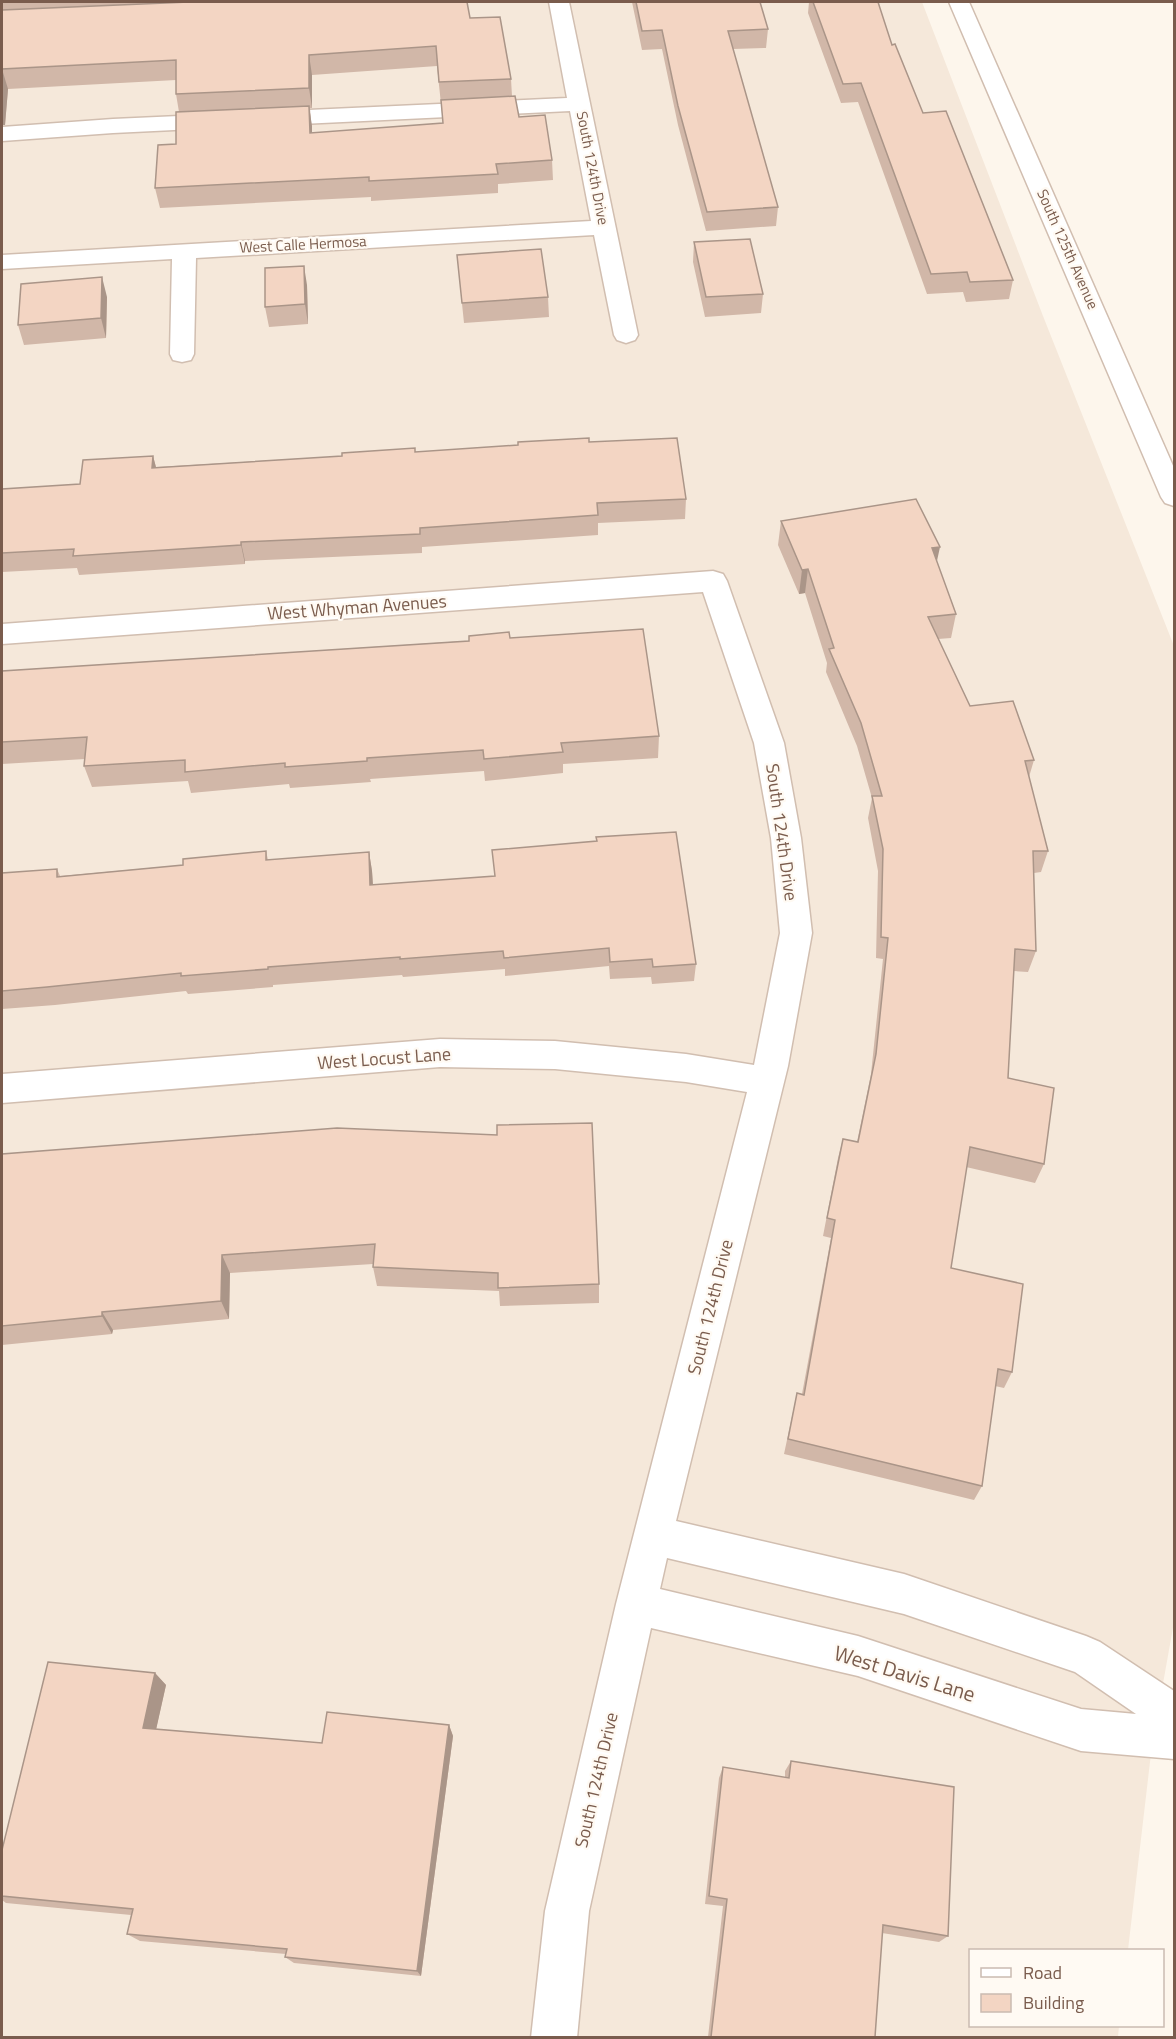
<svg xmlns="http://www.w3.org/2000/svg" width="1176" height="2039" viewBox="0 0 1176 2039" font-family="'Titillium Web',sans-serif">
<rect width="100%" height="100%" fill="#fdf6ec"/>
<!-- residential -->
<path fill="#f5e8da" d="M2 2H922L1043 316 1174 646V1622L1152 1745 1128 1950H970V2026H1119L1118 2037 2 2038Z"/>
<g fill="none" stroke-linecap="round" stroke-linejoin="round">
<defs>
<path id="minor" d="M549 2H569L638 335 635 340 626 343 617 340 614 335 594 235 196 258 194 354 191 360 182 362 173 360 170 354 172 259 2 269V255L591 221 570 111 113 133 2 141V127L113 119 567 98Z
M949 2H969L1174 468V506L1165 503 1161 497Z
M713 571 723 574 727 581 784 743 801 838 812 933 788 1066 676 1521 904 1574 1086 1636 1100 1642 1174 1691V1759L1081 1751 858 1676 651 1628 589 1911 577 2038H531L545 1911 616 1604 747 1092 686 1082 555 1069 440 1067 2 1103V1074L440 1039 555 1041 686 1054 754 1065 780 933 771 838 754 743 703 592 2 644V624ZM667 1558 904 1614 1075 1672 1136 1714 1081 1709 858 1636 660 1589Z"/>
</defs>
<!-- minor casing -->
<use href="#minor" stroke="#d1beb0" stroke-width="3"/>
<!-- minor -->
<use href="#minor" fill="#fff" fill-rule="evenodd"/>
</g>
<!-- wall -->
<path fill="#d1b7a8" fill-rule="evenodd" d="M2 2H467L470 18 511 79 512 96 519 117 552 160 553 180 498 184V193L371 201V197L160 208 155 188 176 144 179 112 176 94V80L8 89 5 125H2ZM437 66 443 123 312 133 310 108H312V75Z
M632 2H760L768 29 766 48 733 49 778 207 776 226 706 231 678 125 662 49 642 50Z
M809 2H878L892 45 923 113 1013 280 1009 299 966 302 963 292 927 294 858 102 841 103 808 13Z
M694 242 763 294 761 313 705 317 693 262Z
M457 255 548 297 549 317 464 323Z
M307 285 308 324 269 327 265 307Z
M107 297 106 338 24 345 18 325Z
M589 442 686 499 685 519 598 523V535L422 547V553L245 561V564L79 575 77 568 2 572V489L80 484 153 456 156 467Z
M781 521 937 562 956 614 951 638 938 639 970 706 1034 760 1029 777 1048 851 1041 872 1034 873 1036 951 1028 972 1014 971 1008 1078 1044 1164 1035 1183 966 1167 951 1268 1012 1372 1004 1388 995 1386 982 1486 974 1500 784 1454 797 1393 802 1394 831 1238 823 1236 838 1158 843 1139 857 1142 871 1074 883 959 876 958 878 871 868 818 872 798 857 746 826 672 827 663 805 593 799 594 778 545Z
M510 638 659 736 658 758 563 764V773L485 781 484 771 370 779 371 782 290 788 289 784 191 793 188 781 92 787 84 766 85 759 2 764V671Z
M492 850 696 964 694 981 652 984 651 977 610 979 609 966 505 976V969L403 977 402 975 273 985V987L188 994 186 991 55 1005 2 1009V873L57 869 60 876 183 865 266 851 268 860 369 852 372 871 373 885 495 876Z
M2 1154 599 1284V1303L500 1306 499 1291 377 1286 373 1267V1264L230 1273 229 1319 113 1330 112 1334 2 1345Z
M155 1673 166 1685 156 1729 322 1743 449 1725 453 1736 421 1976 294 1963 285 1957 286 1954 140 1941 127 1934 131 1915 6 1903 2 1900V1850Z
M791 1761 948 1936 939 1942 882 1933 875 2037H708L723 1906 705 1904 719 1778 723 1767 785 1778V1771Z"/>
<!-- shaded-wall -->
<path fill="#aa9588" d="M309 55 312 75V108L309 88Z
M2 69 8 89 5 125H2Z
M309 106 312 126V153L310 133Z
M304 266 307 285 308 324 305 304Z
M102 277 107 297 106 338 101 318Z
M153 456 158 475 152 468Z
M241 542 245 561V564L241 545Z
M940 547 935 570 932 548Z
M808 569 805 593 799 594 802 570Z
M369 852 372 871 374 903 370 885Z
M222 1255 230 1273 229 1319 221 1301Z
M102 1312 113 1330 112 1334 102 1316Z
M155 1673 166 1685 154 1739 143 1728Z
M449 1725 453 1736 421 1976 417 1971Z"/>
<!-- building -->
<path fill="#f3d5c3" stroke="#aa9588" stroke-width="1.5" d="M189 2H467L470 18 500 17 511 79 439 82 436 46 309 55V88L176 94V60L2 69V76V10Z
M636 2H760L768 29 728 31 778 207 707 212 678 106 662 30 642 31Z
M813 2H878L892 45 895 44 923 113 946 111 1013 280 970 282 967 272 931 274 861 83 843 84Z
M515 96 519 117 545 115 552 160 496 164 498 174 369 181V177L155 188 158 145 176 144V112L309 106 310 133 443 123 441 100Z
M750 239 763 294 706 297 694 242Z
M541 249 548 297 462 303 457 255Z
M304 266 305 304 265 307V268Z
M102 277 101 318 18 325 21 284Z
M589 438V442L677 438 686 499 597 503 598 515 420 528V534L241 542V545L73 556 74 549 2 553V489L80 484 83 460 153 456 152 468 342 456V453L415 448V452L518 445V442Z
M916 499 940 547 932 548 956 614 928 617 970 706 1013 701 1034 760 1025 761 1048 851H1033L1036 951 1015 949 1008 1078 1054 1088 1044 1164 970 1147 951 1268 1023 1284 1012 1372 998 1369 982 1486 788 1439 797 1393 804 1395 835 1220 827 1218 843 1139 858 1142 876 1054 888 938 881 937 883 849 872 796H882L861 723 829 649 834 648 808 569 802 570 781 521Z
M643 629 659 736 561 743 563 752 484 759 483 750 367 758V761L285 767V763L185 772V760L84 766 87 737 2 742V671L469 641V636L509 632 510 638Z
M676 832 696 964 653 967 652 959 610 962 609 948 504 958 503 951 400 959V957L268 967V969L181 976V973L47 987 2 991V873L57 869V877L183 865V859L266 851V860L369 852 370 885 495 876 492 850 597 841 596 837Z
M592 1123 599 1284 498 1288V1273L373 1267 375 1244 222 1255 221 1301 102 1312V1316L2 1326V1154L337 1128 497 1135V1125Z
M48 1662 155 1673 143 1728 322 1743 327 1712 449 1725 417 1971 285 1957 287 1949 127 1934 133 1909 2 1896V1850Z
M791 1761 954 1787 948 1936 883 1925 875 2037H711L727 1899 709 1896 723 1767 789 1778Z"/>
<g text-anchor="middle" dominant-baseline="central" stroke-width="4.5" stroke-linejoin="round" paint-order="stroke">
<!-- far-street labels -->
<g font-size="15" fill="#7a5c4d" stroke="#fffaf3">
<text transform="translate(593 168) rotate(79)">South 124th Drive</text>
<text transform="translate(303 244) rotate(-3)">West Calle Hermosa</text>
<text transform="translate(1068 249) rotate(66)">South 125th Avenue</text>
</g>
<!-- street labels -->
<g font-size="18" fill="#7a5c4d" stroke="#fffaf3">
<text transform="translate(357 607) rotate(-4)">West Whyman Avenues</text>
<text transform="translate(782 832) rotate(82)">South 124th Drive</text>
<text transform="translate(384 1058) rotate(-4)">West Locust Lane</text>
<text transform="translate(710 1307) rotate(-76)">South 124th Drive</text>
<text transform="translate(596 1780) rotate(-77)">South 124th Drive</text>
</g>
<!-- near-street labels -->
<g font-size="21" fill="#7a5c4d" stroke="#fffaf3">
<text transform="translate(905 1673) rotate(17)">West Davis Lane</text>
</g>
</g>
<!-- border -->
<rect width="1176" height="2039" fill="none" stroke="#7a5c4d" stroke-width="6"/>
<!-- legend -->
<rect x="969" y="1949" width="195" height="78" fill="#fffaf3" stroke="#cabbb1" stroke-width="1.5"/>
<rect x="981" y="1968" width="30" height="9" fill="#ffffff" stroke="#cabbb1" stroke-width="1.5"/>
<text x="1023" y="1979" font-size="18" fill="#7a5c4d">Road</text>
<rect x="981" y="1994" width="30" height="18" fill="#f3d5c3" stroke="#cabbb1" stroke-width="1.5"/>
<text x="1023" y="2009" font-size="18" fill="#7a5c4d">Building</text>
</svg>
